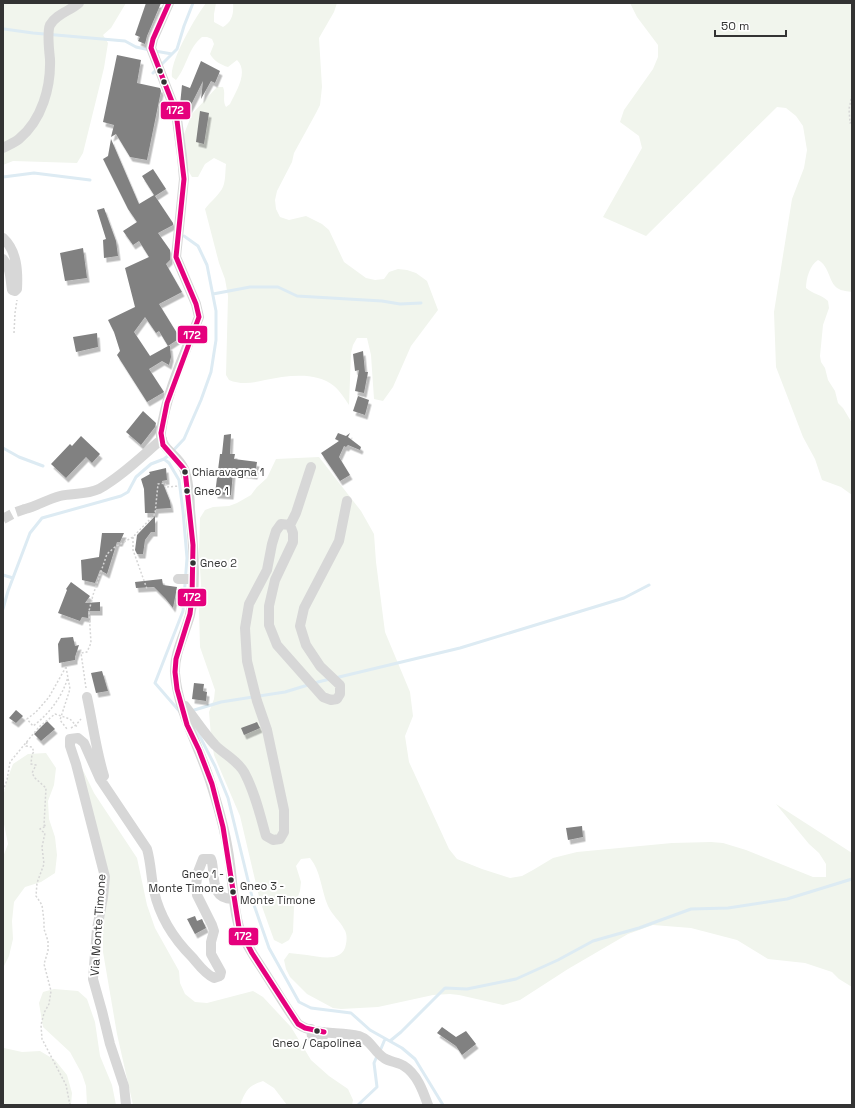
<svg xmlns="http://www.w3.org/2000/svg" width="855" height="1108" viewBox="0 0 855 1108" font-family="'Space Grotesk',sans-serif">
<defs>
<filter id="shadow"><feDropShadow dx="2.5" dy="4.5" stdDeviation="0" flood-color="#0004"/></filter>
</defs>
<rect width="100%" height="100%" fill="#fff"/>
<!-- green -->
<path fill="#f1f5ed" d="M3 3H126L111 28 103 35 108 43 104 68 83 153 77 163 13 161 3 165Z
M206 3H216L214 14V22L223 27C232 22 234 13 233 3H337L334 12 319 38 322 87 320 105 316 113 294 153 292 162 277 191 275 200 276 209 280 217 289 220 306 216 322 224 329 230 344 262 366 278 375 280 384 279 389 272 398 269 407 270 416 273 427 281 438 310 411 346 393 387 383 401 374 399 371 355 367 338H357L353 345 351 353 349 405C345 399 340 391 334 386 315 371 287 376 265 380 253 383 241 385 229 380L226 375 228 296 225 279 219 263 205 209C210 202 217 197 222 189 226 182 225 172 226 164L214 158 205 164 198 177H192L189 172 187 167 184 134 192 114 217 87H223C226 94 222 100 226 107L230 104C236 91 249 72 237 60L228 67C221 65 214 61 210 54L214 44 212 39 207 37H202C188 48 187 67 176 80L172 77C169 62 196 16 206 3Z
M630 3H852V292C848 291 842 291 839 289 829 285 830 266 818 260 810 265 806 278 806 288 813 294 822 295 828 301L829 308 823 325 820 356 821 362 825 368 828 380 835 391 838 403 843 408 852 423V495L841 487 822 480 815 459 803 437 776 367 774 312 792 199 804 168 807 150 803 126 796 116 786 108 777 107 646 236 603 217 642 148 639 136 620 122 624 110 653 69 658 57V45L637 17Z
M319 457 361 511 374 534 376 562 385 632 410 692 413 716 405 736 409 762 449 849 457 859 482 869 510 878 522 876 533 870 553 858 577 852 672 843 711 842 723 843 746 850 813 877H826V864L819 853 809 844 776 804 852 853V987L839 979 832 972 805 963 768 959 737 940 691 928 653 925 628 934 568 969 520 1000 503 1005 459 995 450 994 433 995 378 1007 341 1009 333 1008 307 994 290 977 286 969 284 960 289 953C295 954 301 954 307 955 320 957 343 963 346 944 347 939 347 933 344 929 340 921 332 915 328 906 321 890 321 871 310 858L301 859 296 866 301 882 300 891 294 907 293 932 289 940 282 944 274 940 260 901 240 816 214 755 211 736 209 712 214 699 215 690 200 647 199 611 201 585 199 551 200 518 205 510 213 507 229 506 237 503 251 495 257 487 267 478 276 459Z
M46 753 56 768 54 785 48 801 49 819 55 837 57 855 55 873 41 882 25 887 14 902 12 921 13 939 9 956 3 968V857L8 844 3 819V797L7 780 13 764 28 754Z
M79 762 94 793 137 858 147 905 155 928 179 971 180 983 185 994 195 1002 207 1003 253 991 263 997 291 1027 311 1060 329 1076 348 1089 353 1100 352 1105H287L274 1088 263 1081C248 1086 246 1090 240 1105H133L117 1034 103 952V910L109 885Z
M54 989 78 991 87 999 95 1022 100 1056 112 1085 116 1105H87L86 1086 82 1074 70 1052 43 1027 39 1003 43 992Z
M3 1045 4 1048 22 1052 40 1051 55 1060 67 1075 72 1093 71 1105H3Z"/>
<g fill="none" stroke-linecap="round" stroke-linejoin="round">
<!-- stream -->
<path stroke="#ddebf3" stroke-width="3" d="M4 29 33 33 125 41 136 47 150 50
M155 51 172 54
M153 73 177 49 184 26 193 3
M3 177 34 173 90 180
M213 294 250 287H278L297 296 382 301 400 304 421 303
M3 448 19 457 43 466
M164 459 169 463 179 480 183 511 187 558 183 611 155 683 181 713
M3 575 13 578
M3 609 8 591 30 533 42 518 121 496 128 492 136 477 151 464 164 459 169 455 184 439 201 400 211 372 216 340V311L207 265 198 246 184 236
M335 678 460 648 624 598 649 585
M314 683 330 679
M191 711 221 702 285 692 308 685
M195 727 215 766 228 798 254 905 269 948 299 1002 311 1008 351 1013 370 1030 402 1048 415 1059 443 1105
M390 1041 401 1032 445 988 467 989 516 979 558 960 593 941 639 928 691 909 728 908 787 899 852 879
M380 1051 385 1039
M358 1105 377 1087 374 1063 377 1056"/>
</g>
<!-- building -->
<path fill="#818181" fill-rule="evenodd" filter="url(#shadow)" d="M146 3H161L147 36 145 44 138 41 140 37 135 35Z
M117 55 141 60 137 83 160 88 161 91 147 160 130 157 116 134 111 137 114 125 103 122Z
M201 61 220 71 215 83 211 81 201 99 203 81 187 113 182 111 180 105 182 85 190 88Z
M200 111 209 113 204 144 196 142Z
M111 139 139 204 154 195 142 176 153 169 166 189 155 196 173 223V225L158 233 170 250V260L166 264 182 292 159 304 180 338 168 346H170L171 357 169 365 162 361 149 369 164 392 147 402 117 355 120 351 114 332 108 320 135 307 125 268 149 257 139 241 133 245 123 231 137 222 128 209 103 159 108 156ZM145 317 156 333 159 331 168 346 150 356 134 332Z
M104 208 116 241 118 256 104 258 103 240 106 239 97 210Z
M83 248 87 278 65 281 60 253Z
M97 333 98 347 76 352 73 337Z
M363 351 365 372H368L364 393 355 391 359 370 355 371 353 354Z
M358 396 369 400 365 415 353 411Z
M143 411 156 423 155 427 141 445 126 432Z
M338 433 346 436 350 433 348 437 361 447 360 450 348 445 346 447 344 446 339 457 350 475 340 481 321 453 339 441 335 439Z
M231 434 230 454H235L234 459 257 462 255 475 233 472 231 495 215 494 220 454H222L224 435Z
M81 436 100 454 92 463 86 457 66 478 51 464 70 444 72 446Z
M166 468 167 480 162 481 170 501 171 508 156 509 155 513H145L144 489 141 479 150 474 149 472Z
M155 516V532H151L145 540 143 554H137L135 550 137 535Z
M102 533H124L120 542H117L107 574 100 570 95 583 82 580 81 560 99 557Z
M162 579 163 585 177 587 173 608 165 598 154 587 136 588 135 582Z
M71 582 90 596 85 603 100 602V611H88V618L82 617 80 621 58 613 67 590 66 589Z
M73 637 75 646 79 645 75 657V660L59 663 58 644 61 638Z
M102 671 108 691 96 693 91 673Z
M194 683 204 684 203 691 207 692 206 701 192 699Z
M16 710 23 716 16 723 9 718Z
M47 721 55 729 41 741 34 734Z
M257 722 260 728 244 735 241 728Z
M582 826 583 837 568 840 566 828Z
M195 916 197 921 202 919 206 928 195 934 187 919Z
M442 1027 456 1037 466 1031 476 1044 462 1055 456 1046 437 1033Z"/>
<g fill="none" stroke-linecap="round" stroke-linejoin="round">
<!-- minor-tunnel -->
<path stroke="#d6d6d6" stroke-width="10" stroke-dasharray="10 5" stroke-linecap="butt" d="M3 519 16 512 25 509"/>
<!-- path -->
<path stroke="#d6d6d6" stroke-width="1.5" stroke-dasharray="2 2" stroke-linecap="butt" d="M852 95 849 109 850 123 852 122
M14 333 15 313 17 300
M133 537V550L147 589
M66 667 49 697 36 712 27 719 33 726C50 713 62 697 68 677
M66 667 70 689 60 720 67 729
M86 688 81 653 87 652 91 643 89 611 93 595 107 554 115 547 133 537 155 514 158 484 165 483 167 487 179 486
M71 728 76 725 81 719
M27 742 26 746 32 747 34 752 32 754 31 764 36 765 32 773 35 778 46 788 44 825 46 826 40 829 42 831 45 833 42 847 44 864 37 883 36 896 42 905 44 921V929L48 941V951L44 964 51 991 49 1004 44 1013 41 1025 42 1039 66 1085 70 1105
M3 791 7 780 10 762 39 727 55 714 70 719 78 728"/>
<!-- minor -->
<path stroke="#d7d7d7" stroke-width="10" d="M169 3 153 39 151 48 176 112 182 156 184 179 176 257 196 304 199 317C185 353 166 393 161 432 159 449 178 454 184 469 188 477 190 500 190 510 193 541 197 584 190 615 185 634 174 653 175 673 178 713 201 749 212 787 220 812 227 838 230 864 233 885 233 907 239 927 245 944 256 959 265 973 276 990 286 1008 298 1024 315 1036 339 1031 359 1036 371 1040 374 1052 384 1058 390 1062 398 1062 404 1066 417 1074 423 1091 428 1105
M3 148C8 145 14 143 19 139 42 120 51 87 50 59 49 50 47 32 50 25 56 14 70 11 79 3
M3 238C17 251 18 271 17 289L15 291 12 290C10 278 11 268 3 259
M25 509C37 506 48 499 60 496 73 493 86 495 99 489 122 476 142 456 162 439
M290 525 296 513 311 467
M178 579H193
M87 697C93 724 96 750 104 776
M185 706C195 719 204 733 215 745 225 755 237 760 244 772 255 792 260 815 266 836L273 840 280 839 284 832V810L267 730 257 701 247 661 245 628 249 604 267 570 272 544 276 531 281 524 290 525 293 533V542L275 580 269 606V625L277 645 323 697 331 700 337 699 340 694V685L320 666 306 645 300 626 304 608 339 541 347 501
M311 1029 312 1037 316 1041 322 1040 324 1032
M126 1105 124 1086 110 1044 102 1011 93 979 97 929 103 897 105 877 76 764 70 746V739L78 738 84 743 100 779 147 849C151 863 151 877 154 891 160 918 173 938 192 957 198 964 205 974 214 978L220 976 221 972 211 954V942L214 931 212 925 197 895 196 885 198 872 203 859H211L212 862C215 879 211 900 234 899"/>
<defs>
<path id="bus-1" d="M163 445 185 470 193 545 192 597 190 614 176 659 175 672 177 689 187 725 199 750 212 784 223 827 239 928 252 953 298 1024 305 1028 324 1032
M163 445 161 433 167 403 199 317 196 304 176 257 184 179 176 112 151 48 153 39 169 3"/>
</defs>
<!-- bus-1 casing -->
<use href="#bus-1" stroke="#fff" stroke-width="8"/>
<!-- bus-1 -->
<use href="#bus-1" stroke="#e5007d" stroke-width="5"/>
</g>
<!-- markers -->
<g fill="#333" stroke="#fff" stroke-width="1.5">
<circle cx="160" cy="71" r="3.5"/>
<circle cx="164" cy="82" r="3.5"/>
<circle cx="185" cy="472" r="3.5"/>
<circle cx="187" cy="491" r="3.5"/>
<circle cx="193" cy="563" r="3.5"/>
<circle cx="231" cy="880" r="3.5"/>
<circle cx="233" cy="892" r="3.5"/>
<circle cx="317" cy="1031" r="3.5"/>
</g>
<g text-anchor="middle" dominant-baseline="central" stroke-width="4" stroke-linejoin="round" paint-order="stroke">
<!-- bus labels -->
<g font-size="11" fill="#333" stroke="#fff" text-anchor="start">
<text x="192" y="472">Chiaravagna 1</text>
<text x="194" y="491">Gneo 1</text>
<text x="200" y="563">Gneo 2</text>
<text x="224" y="874" text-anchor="end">Gneo 1 -<tspan x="224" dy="14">Monte Timone</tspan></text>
<text x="240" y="886">Gneo 3 -<tspan x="240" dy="14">Monte Timone</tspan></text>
<text x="317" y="1043" text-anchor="middle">Gneo / Capolinea</text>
</g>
<!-- street labels -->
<g font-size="12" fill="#333" stroke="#fff">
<text transform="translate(98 925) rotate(-86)">Via Monte Timone</text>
</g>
</g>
<g stroke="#fff" stroke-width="1.5">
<rect x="160" y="101" width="31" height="19" rx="4" fill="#e5007d"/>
<rect x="177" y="325" width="31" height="19" rx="4" fill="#e5007d"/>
<rect x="177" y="588" width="30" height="19" rx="4" fill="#e5007d"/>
<rect x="228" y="927" width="31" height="19" rx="4" fill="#e5007d"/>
</g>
<g font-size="11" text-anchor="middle" font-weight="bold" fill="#fff">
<text x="175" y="114">172</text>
<text x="192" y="339">172</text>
<text x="192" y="601">172</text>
<text x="243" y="940">172</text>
</g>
<!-- border -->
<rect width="855" height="1108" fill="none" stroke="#333333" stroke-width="8"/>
<!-- scale -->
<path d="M715 30v6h71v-6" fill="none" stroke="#333333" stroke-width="2"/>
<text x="721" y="30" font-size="12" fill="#333333" stroke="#ffffff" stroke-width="3" paint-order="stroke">50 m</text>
</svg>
